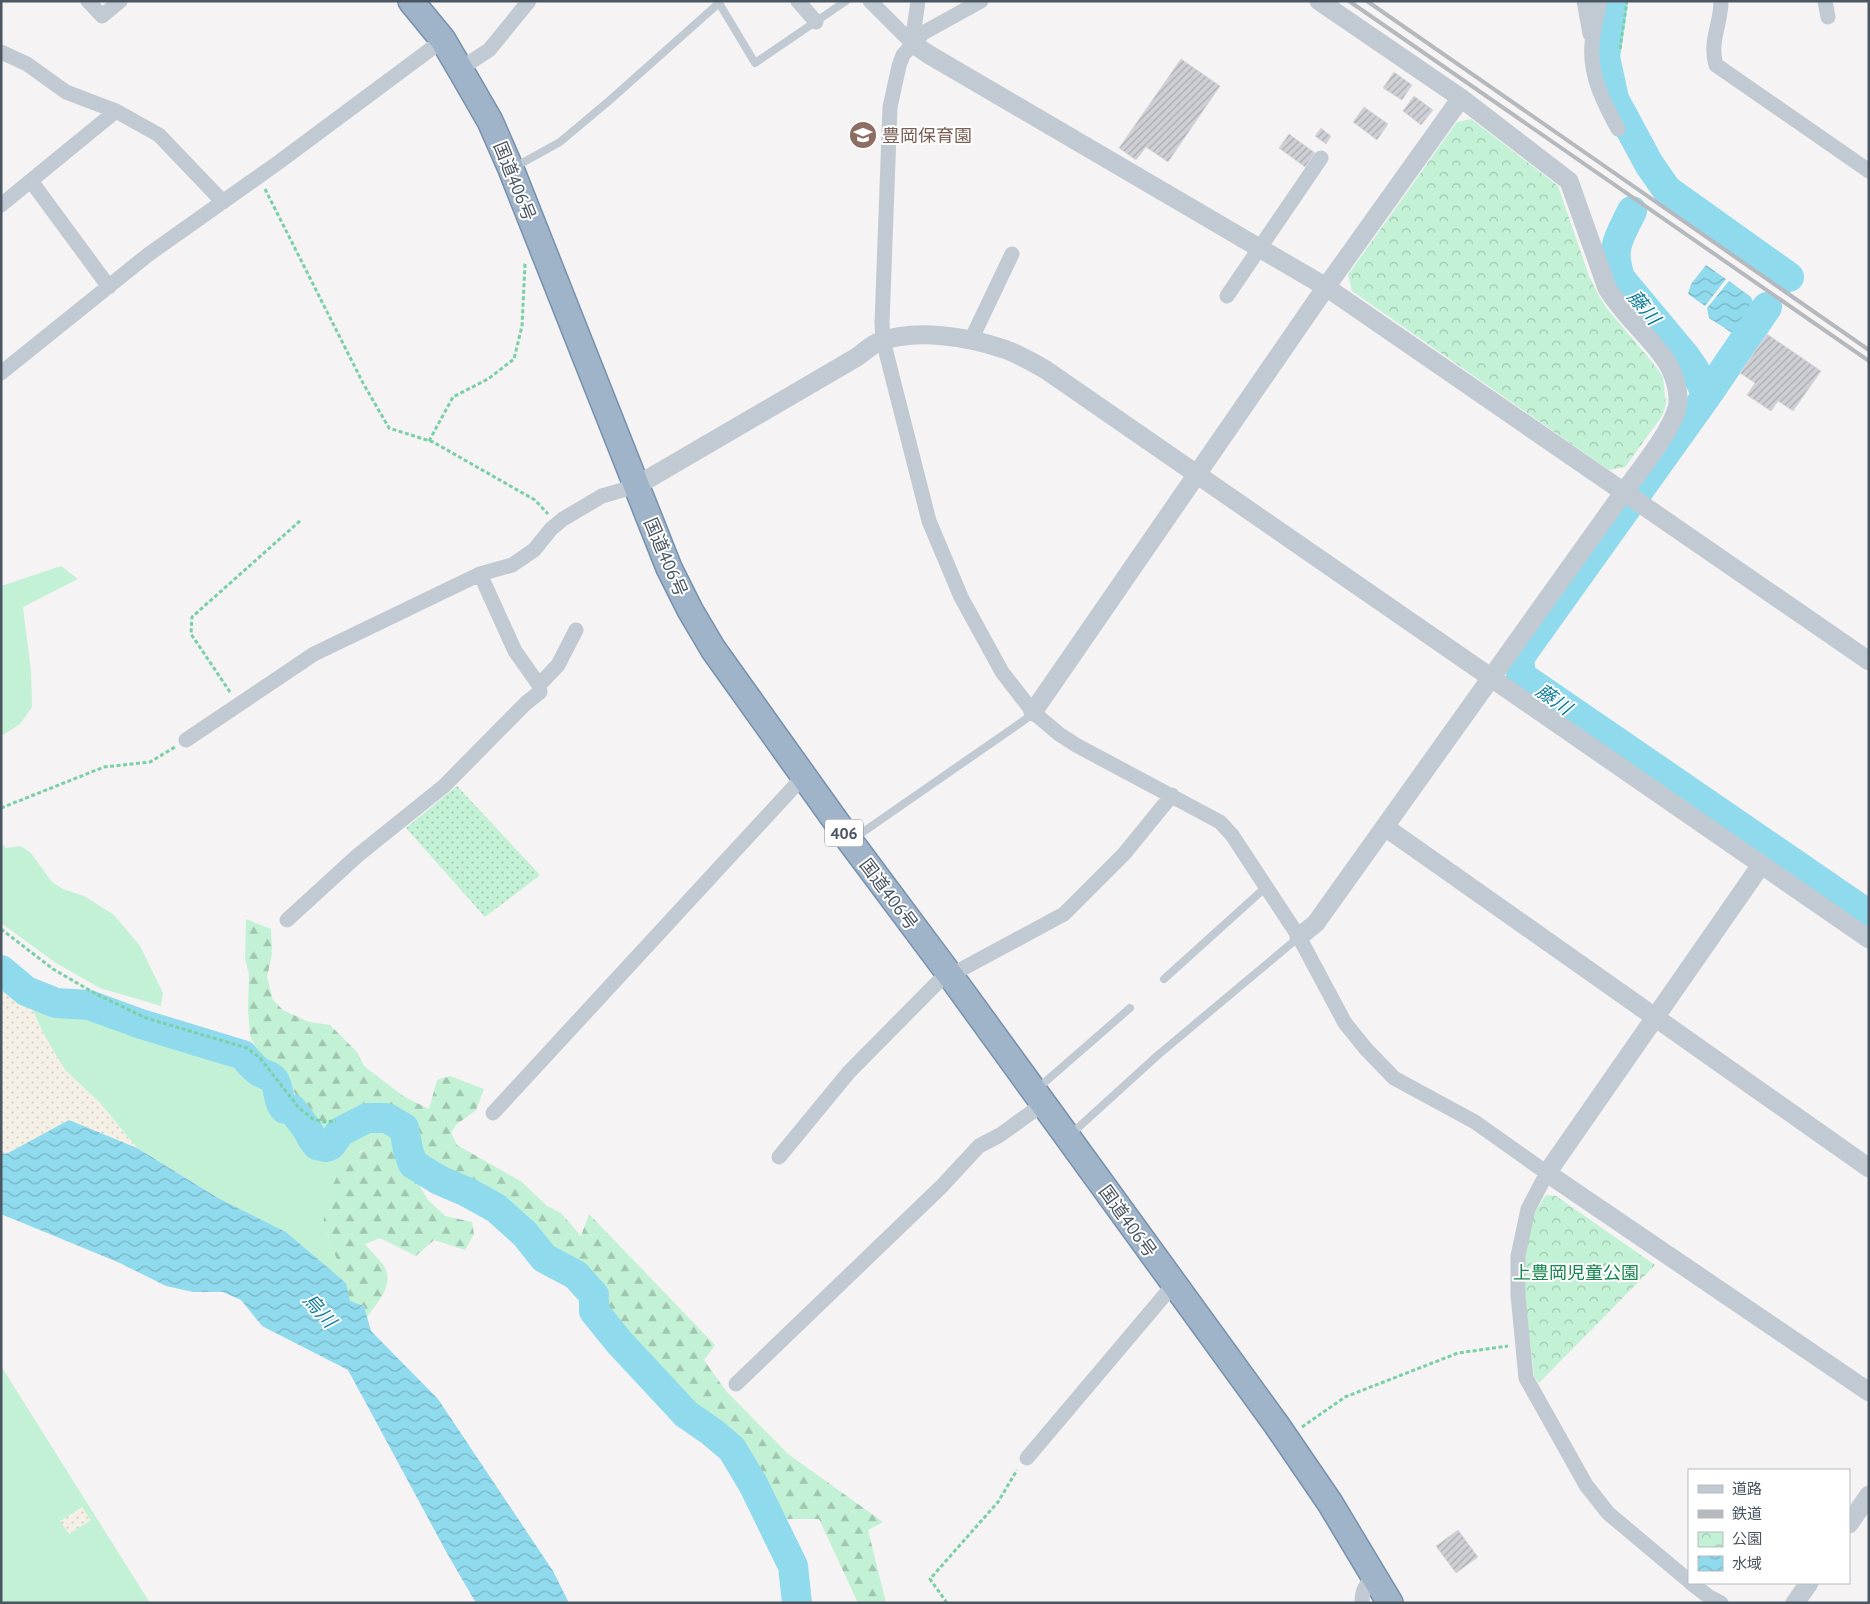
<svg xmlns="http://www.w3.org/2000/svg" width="1870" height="1604" viewBox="0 0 1870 1604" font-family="'PT Sans','Noto Sans JP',sans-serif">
<defs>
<pattern id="forest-firs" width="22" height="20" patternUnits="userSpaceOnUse" patternTransform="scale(1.25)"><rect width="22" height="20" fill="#c3f1d5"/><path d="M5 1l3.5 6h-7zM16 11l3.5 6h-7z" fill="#a0c6b0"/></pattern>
<pattern id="sand-dots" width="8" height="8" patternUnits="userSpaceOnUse" patternTransform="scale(1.25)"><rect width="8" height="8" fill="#f5f0e5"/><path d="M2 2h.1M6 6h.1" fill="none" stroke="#d4d0c7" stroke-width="1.8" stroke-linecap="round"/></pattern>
<pattern id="park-crowns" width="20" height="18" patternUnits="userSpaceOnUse" patternTransform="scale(1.25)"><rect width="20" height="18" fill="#c3f1d5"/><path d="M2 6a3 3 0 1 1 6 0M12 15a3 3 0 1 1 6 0" fill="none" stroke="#a0c6b0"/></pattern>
<pattern id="garden-dots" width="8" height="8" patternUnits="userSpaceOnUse" patternTransform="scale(1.25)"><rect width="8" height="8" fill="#c3f1d5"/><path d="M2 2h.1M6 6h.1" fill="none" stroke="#a0c6b0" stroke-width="1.8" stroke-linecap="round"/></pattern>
<pattern id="water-waves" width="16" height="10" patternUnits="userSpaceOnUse" patternTransform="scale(1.25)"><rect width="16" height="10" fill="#90daee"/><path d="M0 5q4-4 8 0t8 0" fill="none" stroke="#78b4c4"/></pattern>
<pattern id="building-hatch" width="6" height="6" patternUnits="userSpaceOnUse" patternTransform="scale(1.25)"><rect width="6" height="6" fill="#cdcfd5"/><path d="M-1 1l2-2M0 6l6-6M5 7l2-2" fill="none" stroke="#a8abb0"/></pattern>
</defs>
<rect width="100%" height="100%" fill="#f5f3f3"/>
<!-- grass -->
<path fill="#c3f1d5" d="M61 566 78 579 23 607 31 671 32 707 20 724 1 736V586Z
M1 843 6 848 20 846 30 852 52 882 63 889 84 896 114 915 140 946 163 993 161 1006 100 988 56 963 1 923Z
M25 994 54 1006 88 1010 139 1028 239 1059 260 1076 268 1078 272 1082 278 1106 283 1112 290 1113 305 1131 316 1148 326 1151 333 1148C340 1134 355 1128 368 1120L379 1122 372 1135 370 1147 359 1152 327 1210 323 1224 346 1283 286 1232 218 1198 137 1148 100 1103 65 1070 44 1035Z
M1 1366 150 1603H1Z"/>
<!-- forest -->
<path fill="url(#forest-firs)" d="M246 919 271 929 272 954 267 977 273 1000 283 1010 309 1022 330 1025 357 1052 364 1066 403 1096 429 1109 437 1080 450 1076 484 1089 476 1110 457 1124 451 1132 457 1145 522 1182 547 1206 561 1213 581 1236 589 1214 715 1345 704 1360 726 1391 788 1454 883 1522 868 1530 886 1603H858L819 1519H770L753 1484 732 1449 712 1432 686 1414 619 1342 594 1311V1295L576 1275 544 1258 525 1234 496 1208 468 1192 439 1180 413 1164V1175L428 1200 445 1216 472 1222 474 1234 465 1250 434 1240 416 1256 380 1238 365 1244C371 1252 381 1260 385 1268 394 1286 377 1303 367 1317L364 1306 349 1301 346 1283 323 1224 329 1192 346 1160 370 1147 372 1135 379 1122 367 1115 337 1129 330 1141 326 1144 319 1142 314 1137 297 1096 257 1049 250 1036 248 1007 249 975 245 958Z"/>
<!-- sand -->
<path fill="url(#sand-dots)" d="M1 979 25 994 44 1035 65 1070 100 1103 137 1148 69 1120 8 1153 1 1154Z
M82 1507 91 1520 69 1534 60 1521Z"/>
<!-- park -->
<path fill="url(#park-crowns)" d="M1471 119 1558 186 1589 276 1599 296 1608 310 1653 363 1663 377 1666 405 1662 416 1625 467 1609 470 1352 291 1348 275 1457 122Z
M1546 1195 1556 1196 1655 1265 1539 1383 1534 1376 1525 1296V1260L1533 1214Z"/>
<!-- garden -->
<path fill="url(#garden-dots)" d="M457 786 540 875 485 917 406 828Z"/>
<!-- water -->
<path fill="url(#water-waves)" d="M1706 265 1726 279 1705 306 1688 294 1691 284Z
M1729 281 1751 297 1758 314 1740 338 1709 318 1707 308Z
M69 1120 137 1148 218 1198 286 1232 346 1283 350 1301 364 1306 371 1331 438 1399 553 1571 569 1603H476L448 1555 348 1370 262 1326 241 1300 223 1292H193L166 1286 120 1263 1 1214V1154L8 1153Z"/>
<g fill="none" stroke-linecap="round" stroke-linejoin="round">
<!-- river -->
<path stroke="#90daee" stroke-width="30" d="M1613 1 1605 57 1614 99 1649 164 1667 190 1789 277
M1632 211C1619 238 1610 247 1620 278L1685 356 1694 369 1707 395
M1767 307 1707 395 1519 658 1521 676 1869 915
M1 970 26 991 56 1003 89 1005 141 1024 243 1055C248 1061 253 1068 260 1072 265 1075 270 1075 274 1080 280 1089 277 1101 285 1109H292L307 1129 313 1140 317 1145 326 1147 331 1145 340 1132 367 1118H387L404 1128 408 1150 413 1164 439 1180 467 1192 496 1208 525 1234 544 1258 576 1275 594 1295V1311L619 1342 686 1414 712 1432 732 1449 753 1484 793 1566 797 1603"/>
</g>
<!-- building -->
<path fill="url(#building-hatch)" stroke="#d7d9de" d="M1181 59 1220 86 1168 162 1146 147 1136 160 1119 148Z
M1394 72 1412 85 1402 100 1383 88Z
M1414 96 1433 110 1421 125 1403 111Z
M1364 107 1388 124 1377 140 1353 122Z
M1321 128 1331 136 1326 144 1315 136Z
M1289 134 1315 153 1305 167 1279 148Z
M1767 334 1821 371 1793 411 1778 401 1771 411 1747 395 1755 383 1740 373Z
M1458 1530 1478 1557 1456 1573 1436 1546Z"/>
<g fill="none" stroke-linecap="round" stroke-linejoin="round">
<defs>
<path id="trunk" d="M411 1 443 40 460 69 490 121 511 169 669 568 690 610 713 649 850 841 950 975 1276 1424 1330 1503 1390 1603"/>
</defs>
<!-- trunk casing -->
<use href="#trunk" stroke="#7690ad" stroke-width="28"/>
<!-- path -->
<path stroke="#7ad0a6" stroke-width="3" stroke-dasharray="4 2.5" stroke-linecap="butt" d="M1620 49 1627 1
M265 189 363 383 389 428 433 442 535 500 548 514
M429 441 453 397 488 379 514 359 522 326 525 264 526 262
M230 692 191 634 192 617 301 520
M1 808 104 767 150 762 175 747
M1 929 53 969 96 994 146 1018 247 1048 260 1058 299 1108 313 1119 324 1122 336 1121
M1302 1427 1345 1397 1458 1353 1508 1346
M947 1603 930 1579 998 1502 1017 1470"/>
<!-- service -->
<path stroke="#c1cad2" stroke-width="8" d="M513 168 560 142 610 100 719 3 755 63 846 1
M853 839 1026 719 1033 712
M1164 979 1266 887
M1037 1089 1130 1008
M1070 1135 1158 1055 1299 937"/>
<!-- minor -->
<path stroke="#c1cad2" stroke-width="15" d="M88 1 102 16 120 1
M798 1 816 22
M870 1 912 43
M981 1 923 33 903 55 899 66 890 107 882 323 883 340 888 360 929 521 961 597 1002 672 1033 712 1059 734 1076 745 1205 814 1220 822 1232 835 1299 937 1345 1023 1366 1049 1394 1078 1475 1122 1547 1173 1528 1209 1518 1256V1295L1526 1378 1586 1485 1608 1513 1689 1581
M1584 1 1590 34
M1600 1C1597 15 1593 30 1592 44 1589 75 1604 103 1618 129
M1721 1C1721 24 1709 42 1716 65L1869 171
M1825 1 1828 17
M912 43 918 1
M1 52 27 64 66 92 116 111 159 135 223 202
M460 69 489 50 529 1
M31 181 109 287
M1 205 116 111
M1227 296 1321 158
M971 340 1012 254
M1 373 149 254 279 162 443 40
M539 685 558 665 576 630
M186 740 314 654 480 574 512 565 534 550 551 529 563 519 602 496 636 486
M287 920 357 856 444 786 526 703 540 692 539 685 515 651 480 574
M493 1113 803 777
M779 1157 849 1072 938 982 1064 914 1124 854 1172 795
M736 1384 942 1186 979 1146 1000 1135 1043 1104
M1027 1458 1174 1284
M1691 1583 1708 1596 1721 1603
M1362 1603C1362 1591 1365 1585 1374 1577"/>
<!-- tertiary -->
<path stroke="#c1cad2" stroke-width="19" d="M912 43 928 54 1326 287 1869 661
M636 486 857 357C864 352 871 345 879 342 915 328 969 337 1004 349 1019 354 1032 362 1046 370L1869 939
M1033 712 1326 287 1461 98
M1385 827 1869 1168
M1761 865 1547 1173 1869 1392
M1299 937 1316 923 1623 493C1639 471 1671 432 1677 408 1681 391 1672 367 1661 354 1644 331 1622 313 1607 288L1569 181 1461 98 1319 1
M1849 1524 1869 1495
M1795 1603 1809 1583"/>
<!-- trunk -->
<use href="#trunk" stroke="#9fb4c9" stroke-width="25"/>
<!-- rail -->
<path stroke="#b5b8bd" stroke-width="4" d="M1349 1 1869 361
M1367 1 1869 350"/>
</g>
<!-- icons -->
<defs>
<symbol id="school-disc" viewBox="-11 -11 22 22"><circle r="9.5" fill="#8d6e63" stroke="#fff"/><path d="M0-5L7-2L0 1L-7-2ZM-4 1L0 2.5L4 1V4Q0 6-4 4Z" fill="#fff"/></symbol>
</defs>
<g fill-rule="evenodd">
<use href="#school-disc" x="847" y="119" width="32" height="32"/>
</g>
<g text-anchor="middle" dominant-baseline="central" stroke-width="4" stroke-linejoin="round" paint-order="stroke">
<!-- shield labels -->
<rect fill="#fff" stroke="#808990" stroke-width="1" x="825" y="819.5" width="38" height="27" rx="4"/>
<g font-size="16" font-weight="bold" fill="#4a5661">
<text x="844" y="833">406</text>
</g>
<!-- education labels -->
<g font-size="18" fill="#785e54" stroke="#fff" text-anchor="start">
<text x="882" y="135">豊岡保育園</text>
</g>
<!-- street labels -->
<g font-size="18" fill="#4a5661" stroke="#fff">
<text transform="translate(515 181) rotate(68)">国道406号</text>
<text transform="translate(666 557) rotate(67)">国道406号</text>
<text transform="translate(889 894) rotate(53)">国道406号</text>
<text transform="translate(1128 1221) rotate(54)">国道406号</text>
</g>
<!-- park labels -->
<g font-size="18" fill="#17864f" stroke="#fff">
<text x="1576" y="1272">上豊岡児童公園</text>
</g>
<!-- water labels -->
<g font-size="19" font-style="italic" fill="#0c7c9b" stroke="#fff">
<text transform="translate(1644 307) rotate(50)">藤川</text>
<text transform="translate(1554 699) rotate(35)">藤川</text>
<text transform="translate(320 1310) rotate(48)">烏川</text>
</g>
</g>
<!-- border -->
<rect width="1870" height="1604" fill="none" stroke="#4a5661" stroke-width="5"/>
<!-- legend -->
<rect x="1688" y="1469" width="162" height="115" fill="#ffffff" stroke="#b7bbc0"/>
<rect x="1698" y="1485" width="25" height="8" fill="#c1cad2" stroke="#b7bbc0"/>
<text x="1732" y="1494" font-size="15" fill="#4a5661">道路</text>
<rect x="1698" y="1510" width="25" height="8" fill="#b5b8bd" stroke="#b7bbc0"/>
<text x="1732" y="1519" font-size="15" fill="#4a5661">鉄道</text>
<rect x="1698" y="1532" width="25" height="15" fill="url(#park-crowns)" stroke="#b7bbc0"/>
<text x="1732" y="1544" font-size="15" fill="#4a5661">公園</text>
<rect x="1698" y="1556" width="25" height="15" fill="url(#water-waves)" stroke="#b7bbc0"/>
<text x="1732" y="1569" font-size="15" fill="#4a5661">水域</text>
</svg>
